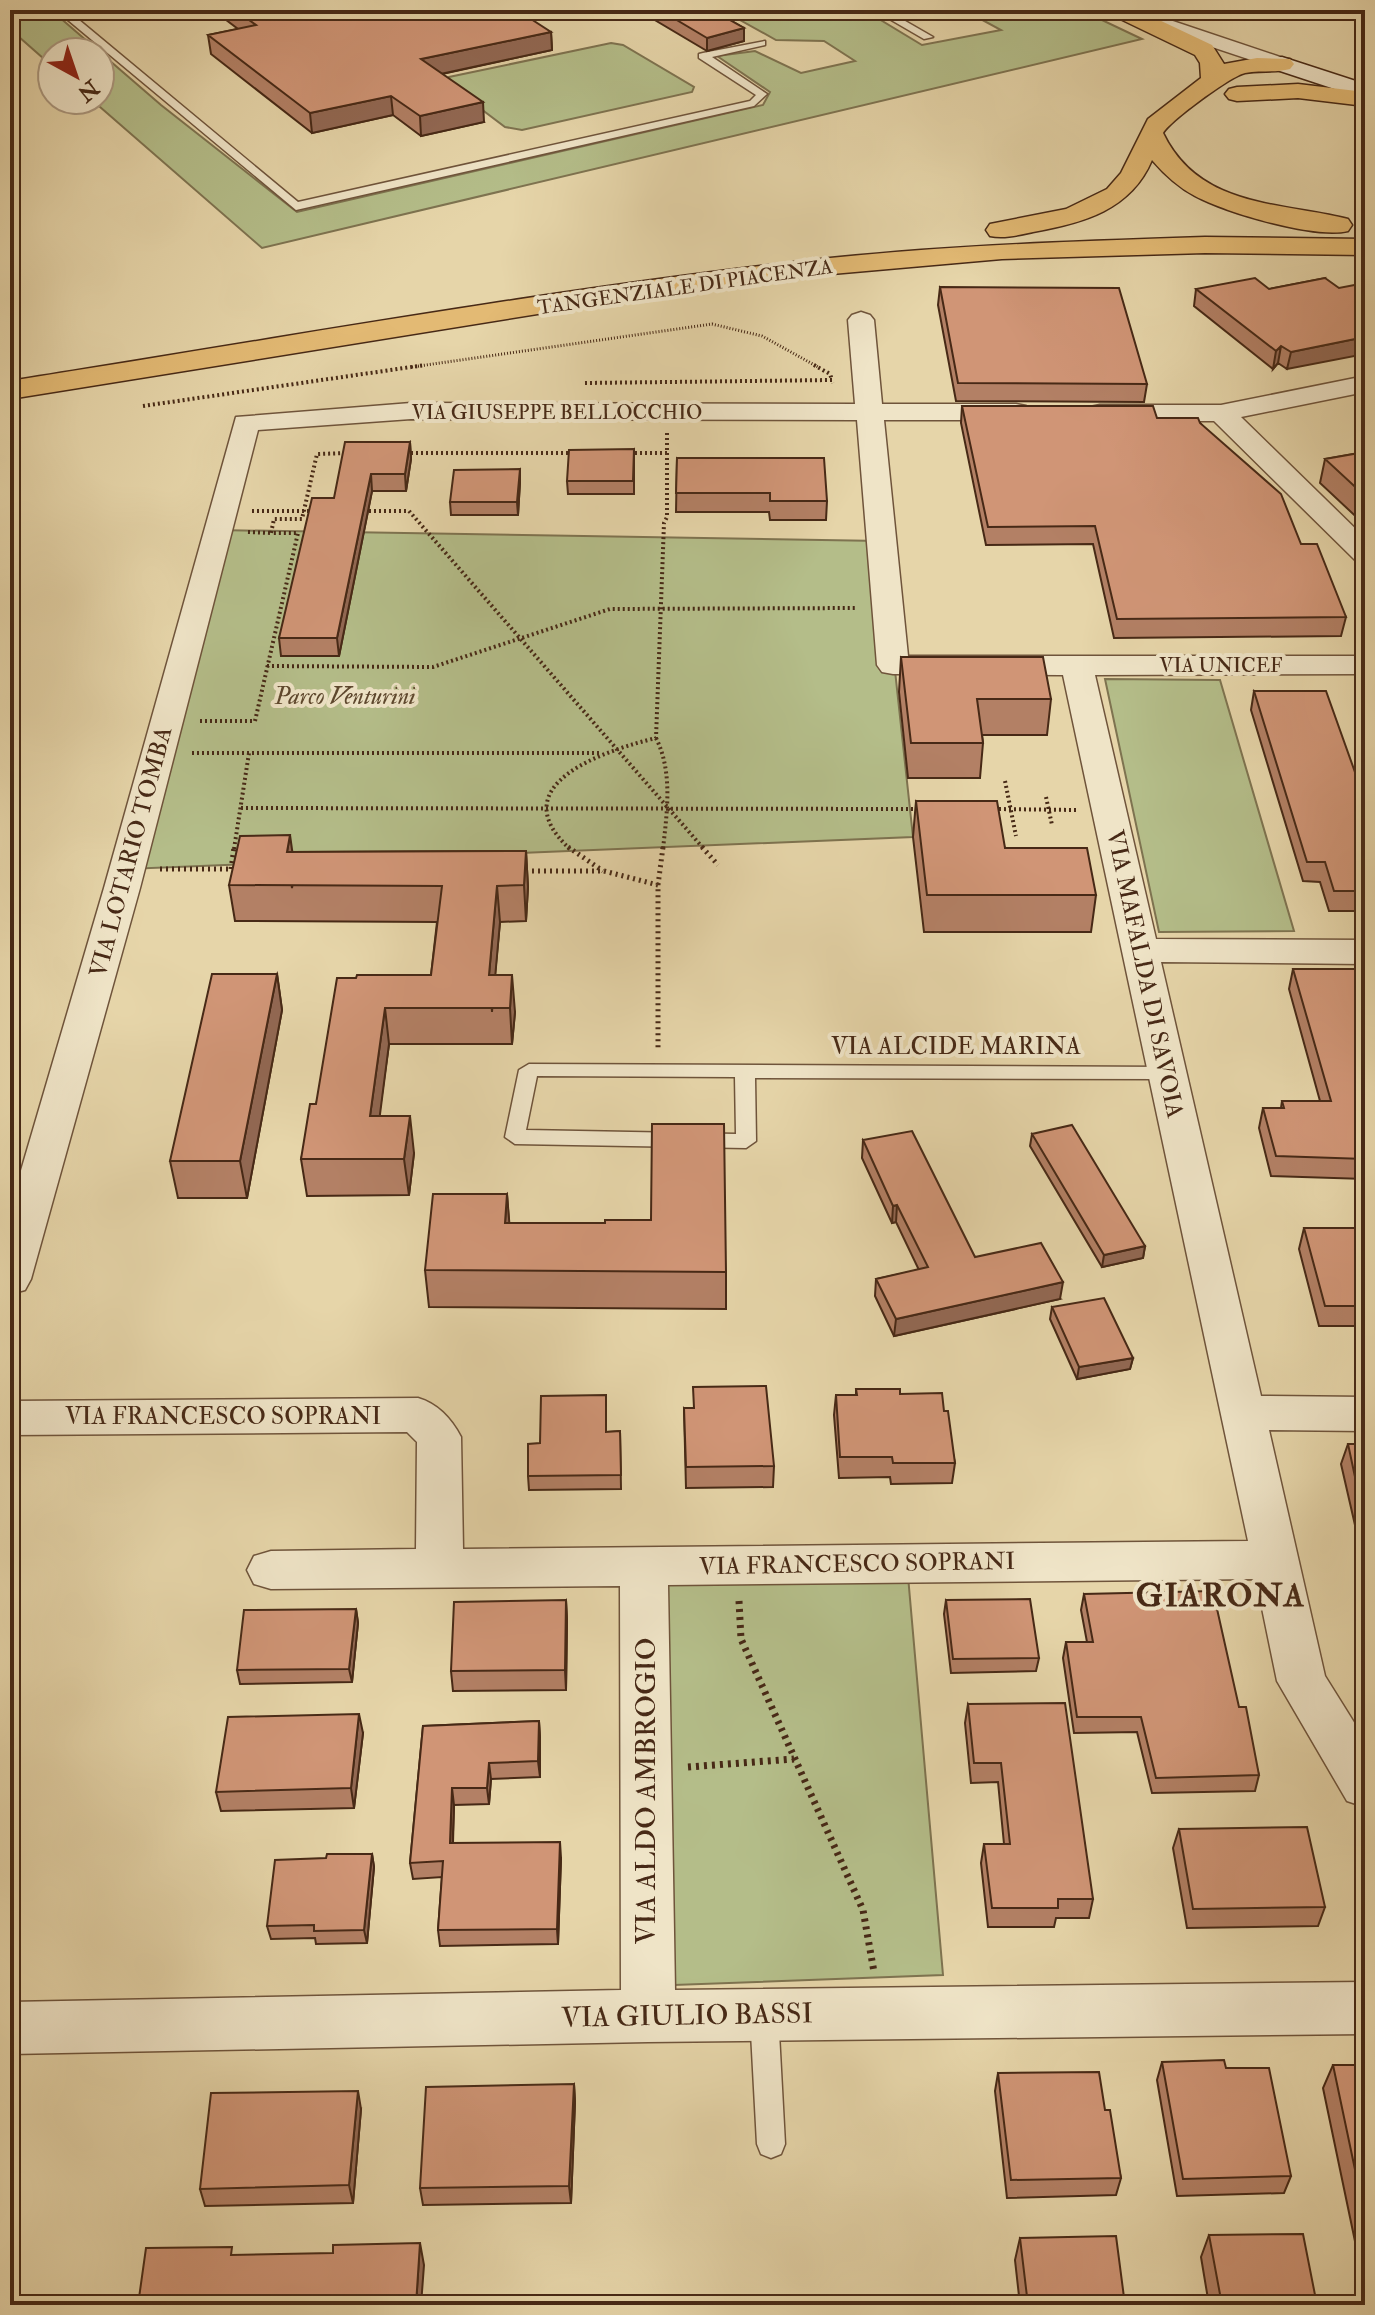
<svg xmlns="http://www.w3.org/2000/svg" width="1375" height="2315" viewBox="0 0 1375 2315" font-family="'IM FELL Double Pica',serif">
<rect width="100%" height="100%" fill="#e6d5a9"/>
<filter id="stains"><feTurbulence type="fractalNoise" baseFrequency=".0025" numOctaves="4"/><feColorMatrix values="0 0 0 0 .2 0 0 0 0 .09 0 0 0 0 .02 0 0 0 .5 -.17"/></filter>
<radialGradient id="worn" r=".72"><stop offset=".6" stop-color="#630" stop-opacity="0"/><stop offset="1" stop-color="#630" stop-opacity=".3"/></radialGradient>
<!-- green -->
<path fill="#b4bd89" stroke="#7e7350" stroke-width="2" d="M10 10H51L161 105 297 212 763 105 770 92 717 56 755 51 801 73 855 61 824 41 776 40 722 10H864L922 45 1001 30 964 10H1081L1142 39 262 248 92 100H100V52H52V66L10 29Z
M611 43 623 45 694 87 692 92 522 130 505 127 444 81 449 77Z
M218 530 881 541 913 837 127 869Z
M1105 679 1220 680 1294 931 1159 932Z
M667 1566 908 1576 943 1975 674 1985Z"/>
<g fill="none" stroke-linecap="round" stroke-linejoin="round">
<defs>
<path id="lane" d="M56 10H67L298 202 750 101 756 95 699 58V54L703 53 765 41V45L712 57 767 94 754 106 296 210Z
M874 10H886L933 37 924 39Z
M529 1064 1167 1067 1177 1073 1167 1079 755 1078 756 1141 746 1148 515 1144 505 1137 519 1070ZM537 1076 735 1077 736 1134 526 1130Z
M764 2001 774 2005 778 2014 785 2144 781 2154 771 2158 761 2154 757 2144 750 2014 754 2005Z"/>
<path id="street" d="M1110 10H1140L1289 60 1293 64 1282 70 1275 68 1113 14Z
M861 312 870 315 874 320 882 404H1016L1026 406 1030 412 1026 418 1016 420H884L908 656H1365V674L1095 675 1156 939 1365 940V964L1161 962 1261 1396 1365 1397V1431L1269 1430 1325 1676 1365 1740V1807L1347 1801 1277 1681 1256 1579 668 1585 675 1990 1365 1982V2034L648 2042 10 2054V2002L621 1990 620 1586 271 1589 254 1584 247 1570 254 1556 271 1551 416 1549 417 1442 407 1432 10 1435V1401L418 1398C438 1404 451 1418 461 1437L463 1549 1248 1541 1063 675 893 674 882 672 877 665 857 420 411 419 258 430 140 888 31 1279 25 1290 10 1294V1208L104 888 236 417 411 403 855 404 848 320 852 315Z
M1365 376V392L1241 417 1365 538V563L1355 560 1214 421H1100L1090 419 1086 413 1090 407 1100 405H1221Z"/>
<path id="secondary" d="M1282 57 1365 84V99L1274 69 1270 64 1274 59Z"/>
<path id="highway" d="M1138 10 1212 45 1224 64 1257 58 1290 59 1294 64 1290 69C1276 73 1260 70 1245 73 1231 76 1171 120 1163 133 1199 208 1279 202 1348 219L1352 225 1348 231C1315 239 1227 213 1195 196 1178 187 1165 175 1152 160 1131 210 1083 223 1033 232 1019 235 1004 239 990 236L986 230 990 224 1066 209 1107 189 1121 173 1148 119 1201 78 1200 63 1195 55 1114 16 1111 11Z
M1298 84 1365 92V106L1298 98 1237 101 1229 99 1225 94 1229 89 1237 87Z
M1205 237 1365 239V255L1205 253 1002 259 832 274 650 296 10 399V381C283 338 556 288 830 258 955 245 1080 241 1205 237Z"/>
</defs>
<!-- lane casing -->
<use href="#lane" stroke="#6f543b" stroke-width="3"/>
<!-- street casing -->
<use href="#street" stroke="#6f543b" stroke-width="3"/>
<!-- secondary casing -->
<use href="#secondary" stroke="#472916" stroke-width="3"/>
<!-- highway casing -->
<use href="#highway" stroke="#472916" stroke-width="3"/>
<!-- path-far3 -->
<path stroke="#472916" stroke-width="3" stroke-dasharray="1 2" stroke-linecap="butt" d="M412 367 712 324 762 336 818 367"/>
<!-- path-far2 -->
<path stroke="#472916" stroke-width="4" stroke-dasharray="2 3" stroke-linecap="butt" d="M814 365 830 374 832 380
M585 383 832 380 833 383
M143 406 425 365
M406 453H572
M630 453H667
M252 511H314
M364 511H409L704 849
M248 532 271 533
M267 666 433 667 610 609 857 608
M200 721H255L298 533H271L274 519H302L317 454 348 453
M656 738C673 772 667 812 663 849
M192 753H601
M1005 781 1016 836
M1046 797 1052 825
M241 808 920 809
M994 809 1076 810
M234 849 249 753
M570 849C499 784 607 750 656 738L664 523 667 517V433"/>
<!-- path-far1 -->
<path stroke="#472916" stroke-width="5" stroke-dasharray="2 4" stroke-linecap="butt" d="M568 847 603 871
M702 847 718 865
M160 869H238
M231 869 234 847
M520 871H604L658 885V1048
M658 885 663 847"/>
<!-- path -->
<path stroke="#472916" stroke-width="7" stroke-dasharray="3 5" stroke-linecap="butt" d="M739 1601 741 1639 863 1910 874 1972
M688 1767 794 1759"/>
<!-- lane -->
<use href="#lane" fill="#efe4c7" fill-rule="evenodd"/>
<!-- street -->
<use href="#street" fill="#efe4c7" fill-rule="evenodd"/>
<!-- secondary -->
<use href="#secondary" fill="#efe4c7" fill-rule="evenodd"/>
<!-- highway -->
<use href="#highway" fill="#e3ba74" fill-rule="evenodd"/>
</g>
<!-- wall -->
<path fill="#b38065" stroke="#472916" stroke-width="2" d="M213 10H351L551 32 552 50 442 74 484 122 421 136 393 115 312 133 211 54 208 35 238 29Z
M638 10H712L744 28V41L707 51Z
M1325 278 1287 369 1278 363 1273 369 1194 306 1196 289H1269Z
M940 287 1147 384 1144 402 956 401 938 305Z
M962 406 1157 418 1200 423 1301 544 1346 617 1341 636 1114 638 1093 544 986 545 961 423Z
M410 442 411 459 406 491H372L339 656H281L279 638 334 498Z
M634 449V494H568L567 481Z
M1365 452V525L1320 483 1325 459Z
M677 458 827 501 826 520H770L769 512H676Z
M520 469V482L518 515H451L450 502Z
M901 657 1051 699 1047 735H982L983 743 980 778H908L899 692Z
M1254 691 1361 789 1365 790V911H1329L1320 882 1303 881 1251 710Z
M916 801 1096 895 1091 932H924L913 837Z
M526 851 528 887 526 921 500 922 495 975 515 1012 512 1044H389L379 1116 414 1153 409 1195 307 1196 301 1159 316 1104 356 978 431 975 437 922 235 921 229 885 292 852Z
M1293 969H1365V1179L1271 1176 1259 1128 1263 1108H1281L1282 1101H1320L1289 989Z
M277 974 282 1010 247 1198H178L170 1161Z
M1032 1134 1145 1246 1143 1258 1102 1267 1030 1146Z
M863 1140 975 1257 1060 1299 894 1336 875 1296 876 1279 919 1270 896 1222 892 1223 862 1158Z
M507 1194 509 1223 726 1272V1309L429 1307 425 1270Z
M1304 1228H1365V1326H1319L1299 1249Z
M1052 1307 1133 1358 1130 1369 1077 1379 1050 1319Z
M856 1389 900 1394 944 1411 955 1463 952 1483 891 1484 890 1477 839 1478 834 1415 836 1395H856Z
M684 1408 774 1466 773 1487 686 1488Z
M620 1431 621 1489 529 1490 528 1476 540 1443 606 1432Z
M1348 1444H1365V1537L1362 1526 1355 1525 1341 1464Z
M1084 1594 1239 1707 1259 1775 1255 1791 1152 1793 1137 1732 1074 1733 1063 1658 1066 1642H1087L1081 1610Z
M566 1600 567 1620 566 1690 453 1691 451 1671Z
M946 1600 1039 1658 1036 1671 951 1673 944 1614Z
M356 1609 358 1623 352 1682 240 1684 237 1670Z
M968 1704 1093 1899 1089 1918H1056L1054 1927H988L981 1863 984 1844H1004L998 1782 971 1783 965 1723Z
M539 1721 540 1738V1777L491 1779 489 1804 454 1805 453 1843 561 1858 558 1944 440 1946 438 1930 442 1877 413 1879 410 1863 423 1726Z
M363 1733 354 1808 221 1811 216 1792Z
M1179 1829 1325 1907 1318 1926 1187 1928 1173 1848Z
M372 1854 374 1867 367 1943 316 1944 315 1938 271 1939 267 1926Z
M1162 2062 1226 2068 1291 2176 1284 2193 1177 2196 1157 2080Z
M1333 2065H1365V2270H1361L1323 2088Z
M998 2073 1105 2110 1121 2178 1116 2195 1007 2198 995 2091Z
M574 2084 575 2102 571 2203 423 2205 420 2188Z
M361 2109 353 2203 205 2206 200 2189Z
M1209 2235 1317 2305H1209L1201 2257Z
M1020 2238 1125 2305H1020L1015 2260Z"/>
<!-- shaded-wall -->
<path fill="#926853" stroke="#472916" stroke-width="2" d="M744 28V41L707 51V38Z
M551 32 552 50 422 78 421 59Z
M391 96 393 115 312 133 310 113Z
M483 102 484 122 421 136 420 116Z
M1365 337V354L1287 369 1291 352Z
M1281 346 1278 363 1273 369 1276 351Z
M410 442 411 459 406 491 405 474Z
M520 469V482L518 515 517 502Z
M371 474 372 491 339 656 337 638Z
M290 835 295 871 292 888 287 852Z
M526 851 528 887 526 921 524 885Z
M497 886 500 922 492 1012 489 975Z
M277 974 282 1010 247 1198 240 1161Z
M512 975 515 1012 512 1044 510 1008Z
M385 1008 389 1044 375 1153 370 1116Z
M410 1116 414 1153 409 1195 404 1159Z
M507 1194 510 1231 505 1223Z
M897 1205 896 1222 892 1223 893 1206Z
M1145 1246 1143 1258 1102 1267 1104 1255Z
M1063 1282 1060 1299 894 1336 896 1319Z
M1133 1358 1130 1369 1077 1379 1079 1367Z
M566 1600 567 1620 566 1690 565 1670Z
M356 1609 358 1623 352 1682 349 1669Z
M359 1714 363 1733 354 1808 351 1788Z
M539 1721 540 1738V1777L538 1761Z
M489 1763 491 1779 489 1804 487 1788Z
M452 1788 454 1805 452 1859 450 1843Z
M560 1842 561 1858 558 1944 557 1929Z
M372 1854 374 1867 367 1943 364 1930Z
M574 2084 575 2102 571 2203 569 2186Z
M358 2091 361 2109 353 2203 349 2185Z
M420 2243 424 2265 421 2305H416Z"/>
<!-- building -->
<path fill="#d09576" stroke="#472916" stroke-width="2" d="M235 10H351L352 11 358 10H517L551 32 421 59 483 102 420 116 391 96 310 113 208 35 256 25Z
M660 10H712L744 28 707 38Z
M1255 278 1269 289 1325 278 1339 288 1365 283V337L1291 352 1281 346 1276 351 1196 289Z
M940 287 1119 288 1147 384 958 383Z
M962 406H1153L1157 418H1198L1200 423 1281 494 1301 544H1317L1346 617 1117 619 1095 526 988 527Z
M345 442H410L405 474H371L337 638H279L312 498H334Z
M634 449 633 481H567L569 450Z
M1365 452V496L1325 459Z
M677 458H824L827 501H770V493H676Z
M520 469 517 502H450L454 470Z
M901 657H1043L1051 699H977L983 743H911Z
M1254 691H1326L1361 789 1365 790V891H1334L1325 862H1307Z
M916 801H997L1005 848H1087L1096 895H927Z
M290 835 287 852 526 851 524 885 497 886 489 975H512L510 1008H385L370 1116H410L404 1159H301L310 1104H316L337 978H356L357 975H431L442 886 229 885 240 836Z
M1293 969H1365V1159L1276 1156 1263 1108H1284L1282 1101H1331Z
M212 974H277L240 1161H170Z
M652 1124H724L726 1272 425 1270 433 1194H507L505 1223H605V1220H651Z
M1072 1125 1145 1246 1104 1255 1032 1134Z
M912 1131 975 1257 1041 1243 1063 1282 896 1319 876 1279 928 1267 897 1205 893 1206 863 1140Z
M1304 1228H1365V1306H1325Z
M1104 1298 1133 1358 1079 1367 1052 1307Z
M766 1386 774 1466 686 1467 684 1408H694L693 1387Z
M856 1389H900V1394L942 1393 944 1411H948L955 1463H893L892 1457H840L836 1395H857Z
M606 1395V1432L620 1431 621 1475 528 1476V1444L540 1443 541 1396Z
M1348 1444H1365V1505H1361Z
M1213 1591 1239 1707H1246L1259 1775 1156 1778 1141 1717H1077L1066 1642H1093L1084 1594Z
M1030 1599 1039 1658 953 1659 946 1600Z
M566 1600 565 1670 451 1671 454 1602Z
M356 1609 349 1669 237 1670 244 1610Z
M1065 1703 1093 1899H1058V1908H992L984 1844H1010L1001 1763H974L968 1704Z
M359 1714 351 1788 216 1792 228 1717Z
M539 1721 538 1761 489 1763 487 1788H452L450 1843 560 1842 557 1929 438 1930 443 1861 410 1863 423 1726Z
M1307 1827 1325 1907 1193 1909 1179 1829Z
M327 1854H372L364 1930 314 1931V1925L267 1926 275 1860 326 1858Z
M1224 2060 1226 2068H1269L1291 2176 1183 2179 1162 2062Z
M1333 2065H1365V2217Z
M1099 2072 1105 2110H1110L1121 2178 1011 2180 998 2073Z
M574 2084 569 2186 420 2188 426 2087Z
M358 2091 349 2185 200 2189 211 2093Z
M1303 2234 1317 2305H1222L1209 2235Z
M1116 2236 1125 2305H1028L1020 2238Z
M420 2243 416 2305H138L146 2248 232 2247 231 2255 333 2253V2245Z"/>
<g text-anchor="middle" dominant-baseline="central" stroke-width="8" stroke-linejoin="round" paint-order="stroke">
<!-- far-street labels -->
<g font-size="20" fill="#472916" stroke="#efe4c7">
<text transform="translate(685 287) rotate(-8)">TANGENZIALE DI PIACENZA</text>
<text x="557" y="412">VIA GIUSEPPE BELLOCCHIO</text>
<text x="1221" y="665">VIA UNICEF</text>
</g>
<!-- park labels -->
<g font-size="24" font-style="italic" fill="#5d472d" stroke="#efe4c7">
<text x="345" y="696">Parco Venturini</text>
</g>
<!-- street labels -->
<g font-size="24" fill="#472916" stroke="#efe4c7">
<text transform="translate(131 852) rotate(-75)">VIA LOTARIO TOMBA</text>
<text transform="translate(1145 974) rotate(78)">VIA MAFALDA DI SAVOIA</text>
<text x="956" y="1046">VIA ALCIDE MARINA</text>
<text x="223" y="1416">VIA FRANCESCO SOPRANI</text>
<text transform="translate(857 1564) rotate(-1)">VIA FRANCESCO SOPRANI</text>
</g>
<!-- near-street labels -->
<g font-size="28" fill="#472916" stroke="#efe4c7">
<text transform="translate(646 1791) rotate(-90)">VIA ALDO AMBROGIO</text>
<text transform="translate(687 2016) rotate(-1)">VIA GIULIO BASSI</text>
</g>
<!-- district labels -->
<g font-size="32" font-weight="bold" letter-spacing="2" fill="#472916" stroke="#efe4c7">
<text x="1221" y="1596">GIARONA</text>
</g>
</g>
<!-- margin -->
<rect width="1375" height="2315" fill="none" stroke="#e6d5a9" stroke-width="40"/>
<rect x="12" y="12" width="1351" height="2291" fill="none" stroke="#472916" stroke-width="4"/>
<rect x="20" y="20" width="1335" height="2275" fill="none" stroke="#472916" stroke-width="2"/>
<!-- north arrow -->
<g transform="translate(76 76) rotate(140)"><circle r="38" fill="#efe4c7" stroke="#ac9980" stroke-width="2"/>
<path d="M0-6L14 30L0 20L-14 30Z" fill="#8f2418"/>
<text y="-12" font-size="22" font-weight="bold" text-anchor="middle" fill="#472916">N</text>
</g>
<rect width="100%" height="100%" filter="url(#stains)"/>
<rect width="100%" height="100%" fill="url(#worn)"/>
</svg>
